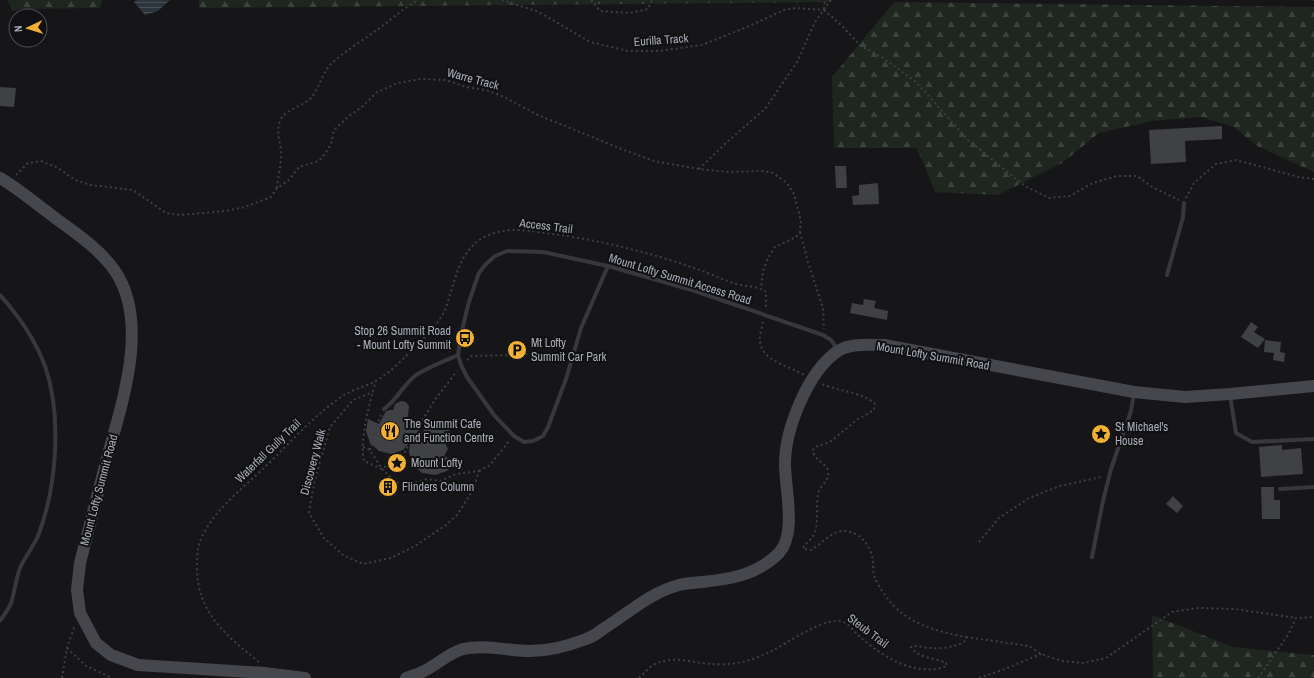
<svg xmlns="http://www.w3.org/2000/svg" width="1314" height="678" viewBox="0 0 1314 678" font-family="'Archivo Narrow',sans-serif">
<defs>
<pattern id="forest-firs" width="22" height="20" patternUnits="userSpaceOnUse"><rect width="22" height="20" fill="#1e261f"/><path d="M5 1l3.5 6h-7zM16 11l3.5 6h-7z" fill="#3c433d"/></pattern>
<pattern id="water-rules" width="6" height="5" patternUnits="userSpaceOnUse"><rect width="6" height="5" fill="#2c353c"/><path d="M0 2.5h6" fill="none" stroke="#485056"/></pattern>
</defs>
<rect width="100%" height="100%" fill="#161618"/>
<!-- forest -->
<path fill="url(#forest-firs)" d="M7 0H102L100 8 21 9 13 11Z
M199 0H831V2L199 8Z
M894 2 1314 7V172L1257 146 1234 127 1201 117 1152 121 1099 133 1062 163 998 195 935 192 917 148H834L832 77Z
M1152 615 1233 647 1314 655V678H1153Z"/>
<!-- water -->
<path fill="url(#water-rules)" d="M136 0H170L158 11 145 15 134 2Z"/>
<!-- building -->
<path fill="#404145" d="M0 87 16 88 14 107 0 106Z
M1222 126V139L1185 141 1186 162 1151 164 1149 130Z
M835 166H846L847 188H836Z
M878 183 879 204 853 205 852 196 859 195V185Z
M864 299 876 301 874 308 888 311 887 320 850 313 852 303 863 305Z
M1251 322 1258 327 1254 332 1265 339 1258 348 1241 337Z
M1265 340 1281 342 1280 352 1285 353 1284 362 1273 360 1274 353 1264 352Z
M401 401 406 402 409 406 408 416 412 422V427L422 432 425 429 434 428 440 422H445L449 425 450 430 445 443 448 449 444 456 455 462 447 471 435 475 422 473 413 464 409 453 410 442 403 450 391 454 379 451 370 443 366 431 368 419 379 424 386 411 390 410H393L395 404Z
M1282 445V450L1301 448 1303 474 1261 477 1259 447Z
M384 487a4 4 0 1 1 8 0a4 4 0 1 1-8 0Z
M1261 487H1274V500H1280V519H1262Z
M1173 496 1183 506 1177 513 1166 504Z"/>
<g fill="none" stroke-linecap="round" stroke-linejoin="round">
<!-- path -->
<path stroke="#3d3f44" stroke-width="2" stroke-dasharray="2 3" stroke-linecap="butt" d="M502 0 539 12 590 42 628 51H659L702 45 747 27 784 10 796 8 824 10
M591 0 600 11 629 13 648 9 652 0
M1314 0V1
M824 9 825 0
M824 10 841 25 861 46 883 58 916 82 968 140 1025 186 1049 198 1070 196 1093 183 1117 176H1137L1152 187 1179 200
M699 169 727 142 765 109 797 62 815 22 831 0
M16 175 28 163 41 161 58 168 75 180 91 185 133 190 166 213 180 215 226 211 245 207 271 197 277 188 289 180 299 167 319 161 325 154 331 144 334 130 349 116 363 106 377 92 398 83 421 79 446 80 466 87 486 90 504 97 538 115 619 148 654 161 699 169 728 172 762 171 773 173 787 183 794 194 801 221 800 232 796 237 775 247 768 258 763 271 761 288
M277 188C278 176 282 163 281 151 280 141 276 132 280 121 284 110 300 107 309 100 320 89 321 74 331 64 346 50 365 39 381 27 393 18 404 8 418 0
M1186 198 1194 183 1216 164 1236 160 1299 177 1314 179
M800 232 808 262 823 308 824 329
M763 322C762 328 759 335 760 341 761 361 790 366 804 375
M467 360 471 356 519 355 538 352
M376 380C370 402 359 440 364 461L382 469 405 452 410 442
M417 429 434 401 457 371
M363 447 370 450 382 469 394 481 405 486 427 479 440 481 456 474 479 471 473 490 457 515 446 525 415 546 391 558 363 564 343 555 324 538 309 513 314 483 330 427 353 400 373 392
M370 450 377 424 381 415
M479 471 490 465 510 440
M979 542 999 518 1029 498 1060 486 1101 477
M966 637 1029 646 1041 654 1062 661 1083 663 1106 658 1172 612 1198 608 1235 609 1296 618
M67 648 86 666 112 678
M259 662C227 636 197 613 197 568 197 554 197 544 205 531 219 506 244 487 264 468 290 443 314 415 344 395 354 389 366 386 376 381 388 374 399 363 409 353 420 342 439 324 445 310 457 278 458 242 498 232 513 228 529 231 545 233 595 239 649 252 697 269 709 273 721 279 733 283 744 287 757 285 766 292V308
M62 678 67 648 75 625
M639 678C644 674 649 667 655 664 674 655 692 663 712 664 721 665 732 664 742 662 752 660 761 656 770 652 788 643 819 620 839 621 849 622 853 631 860 637 883 657 916 678 947 666L946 663C936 658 917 658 911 647 917 644 923 648 930 648 940 649 959 647 966 640V637C940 632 915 626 896 608 889 602 878 586 875 578 872 571 874 563 872 556 869 544 859 532 845 531 832 530 822 544 811 550L803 549C805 542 812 541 815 532 819 519 815 503 819 491 822 485 829 480 828 472 827 462 814 462 813 450L815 447 830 442 858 419 874 410 875 404C863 392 837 391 822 384
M979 678 1005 669 1041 654
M1258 678 1288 635 1296 618 1314 617"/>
<!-- lane -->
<path stroke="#37383d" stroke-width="4" d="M608 266 581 328 566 379 548 427 543 436 533 441 524 442 514 436 494 415 467 377 461 365 458 355 461 335 468 305 475 284 479 273 485 265 495 256 507 251 543 252 608 266 692 290 823 335 831 340 838 350
M1167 275 1183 217 1184 203
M0 295C19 316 35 339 45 366 62 415 57 487 38 536 33 547 25 557 20 568 16 578 15 591 11 603 9 609 4 615 0 621
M1230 395 1236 433 1252 442 1314 439
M384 409C397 400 403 385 416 375 428 367 445 361 458 355
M1280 489 1314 487
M1092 557 1103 501 1111 469 1131 411 1134 393"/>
<!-- secondary -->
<path stroke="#45474d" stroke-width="12" d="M0 178C19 189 36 204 54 217 75 233 99 248 115 271 150 323 122 403 107 458 98 493 89 528 80 563L77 590 80 613 96 643 111 655 138 665 264 673 305 678
M406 678C411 676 417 675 422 672 436 666 448 653 463 649 485 644 508 651 530 651 549 651 568 646 586 639 592 637 598 633 603 629 627 614 651 592 679 585 686 583 694 583 702 582 731 579 757 575 779 553 797 533 785 489 785 464 785 429 808 371 838 351 851 343 869 345 884 345L1134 392 1185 397 1230 394 1314 386"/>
</g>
<!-- icons -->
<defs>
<symbol id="bus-disc" viewBox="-11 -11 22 22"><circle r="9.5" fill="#f2b134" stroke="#111113"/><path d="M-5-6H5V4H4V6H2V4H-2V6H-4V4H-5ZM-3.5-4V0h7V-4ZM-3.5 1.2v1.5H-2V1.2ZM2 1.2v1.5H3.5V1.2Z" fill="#111"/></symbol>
<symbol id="parking-disc" viewBox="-11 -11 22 22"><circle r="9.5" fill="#f2b134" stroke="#111113"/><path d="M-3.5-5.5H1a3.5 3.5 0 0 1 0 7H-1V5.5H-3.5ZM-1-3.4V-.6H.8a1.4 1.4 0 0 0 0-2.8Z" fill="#111"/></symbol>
<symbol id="restaurant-disc" viewBox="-11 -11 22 22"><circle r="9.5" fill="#f2b134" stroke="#111113"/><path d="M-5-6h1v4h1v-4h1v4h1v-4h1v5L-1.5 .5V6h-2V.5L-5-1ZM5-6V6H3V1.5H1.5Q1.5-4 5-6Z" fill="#111"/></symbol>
<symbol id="sight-disc" viewBox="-11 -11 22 22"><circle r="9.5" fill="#f2b134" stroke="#111113"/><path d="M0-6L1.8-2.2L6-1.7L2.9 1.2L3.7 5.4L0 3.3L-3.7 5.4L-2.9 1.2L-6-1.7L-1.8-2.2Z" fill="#111"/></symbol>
<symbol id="building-disc" viewBox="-11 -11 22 22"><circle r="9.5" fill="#f2b134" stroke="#111113"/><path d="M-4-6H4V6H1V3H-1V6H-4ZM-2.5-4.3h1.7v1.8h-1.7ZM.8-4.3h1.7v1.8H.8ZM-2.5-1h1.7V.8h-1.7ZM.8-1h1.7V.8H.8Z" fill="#111"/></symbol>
</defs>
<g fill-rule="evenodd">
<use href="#bus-disc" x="454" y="327" width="22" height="22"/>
<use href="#parking-disc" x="506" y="339" width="22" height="22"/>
<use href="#restaurant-disc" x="379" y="420" width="22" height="22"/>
<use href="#sight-disc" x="1090" y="423" width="22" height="22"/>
<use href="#sight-disc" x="386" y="452" width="22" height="22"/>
<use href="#building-disc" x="377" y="476" width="22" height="22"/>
</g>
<g text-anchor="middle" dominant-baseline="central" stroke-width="4" stroke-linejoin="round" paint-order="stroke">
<!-- street labels -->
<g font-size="12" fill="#a8adb8" stroke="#111113">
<text transform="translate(661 40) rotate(-4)">Eurilla Track</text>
<text transform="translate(473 79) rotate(15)">Warre Track</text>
<text transform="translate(546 226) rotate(7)">Access Trail</text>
<text transform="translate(680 279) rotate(17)">Mount Lofty Summit Access Road</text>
<text transform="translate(933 356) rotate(10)">Mount Lofty Summit Road</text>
<text transform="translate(268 451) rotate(-44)">Waterfall Gully Trail</text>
<text transform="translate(313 462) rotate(-75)">Discovery Walk</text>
<text transform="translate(99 490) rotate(-75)">Mount Lofty Summit Road</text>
<text transform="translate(868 631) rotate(37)">Steub Trail</text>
</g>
<!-- poi labels -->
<g font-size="12" fill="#a8adb8" stroke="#111113" text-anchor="start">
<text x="451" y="331" text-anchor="end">Stop 26 Summit Road<tspan x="451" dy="14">- Mount Lofty Summit</tspan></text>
<text x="531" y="343">Mt Lofty<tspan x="531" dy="14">Summit Car Park</tspan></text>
<text x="404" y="424">The Summit Cafe<tspan x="404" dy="14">and Function Centre</tspan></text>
<text x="1115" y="427">St Michael's<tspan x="1115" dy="14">House</tspan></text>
<text x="411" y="463">Mount Lofty</text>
<text x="402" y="487">Flinders Column</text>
</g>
</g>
<!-- north arrow -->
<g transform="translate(28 28) rotate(266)"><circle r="19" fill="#111113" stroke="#4d4f55"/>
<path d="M0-3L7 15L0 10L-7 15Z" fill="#f2b134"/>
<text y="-6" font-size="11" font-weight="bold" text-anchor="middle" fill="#a8adb8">N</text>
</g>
</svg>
